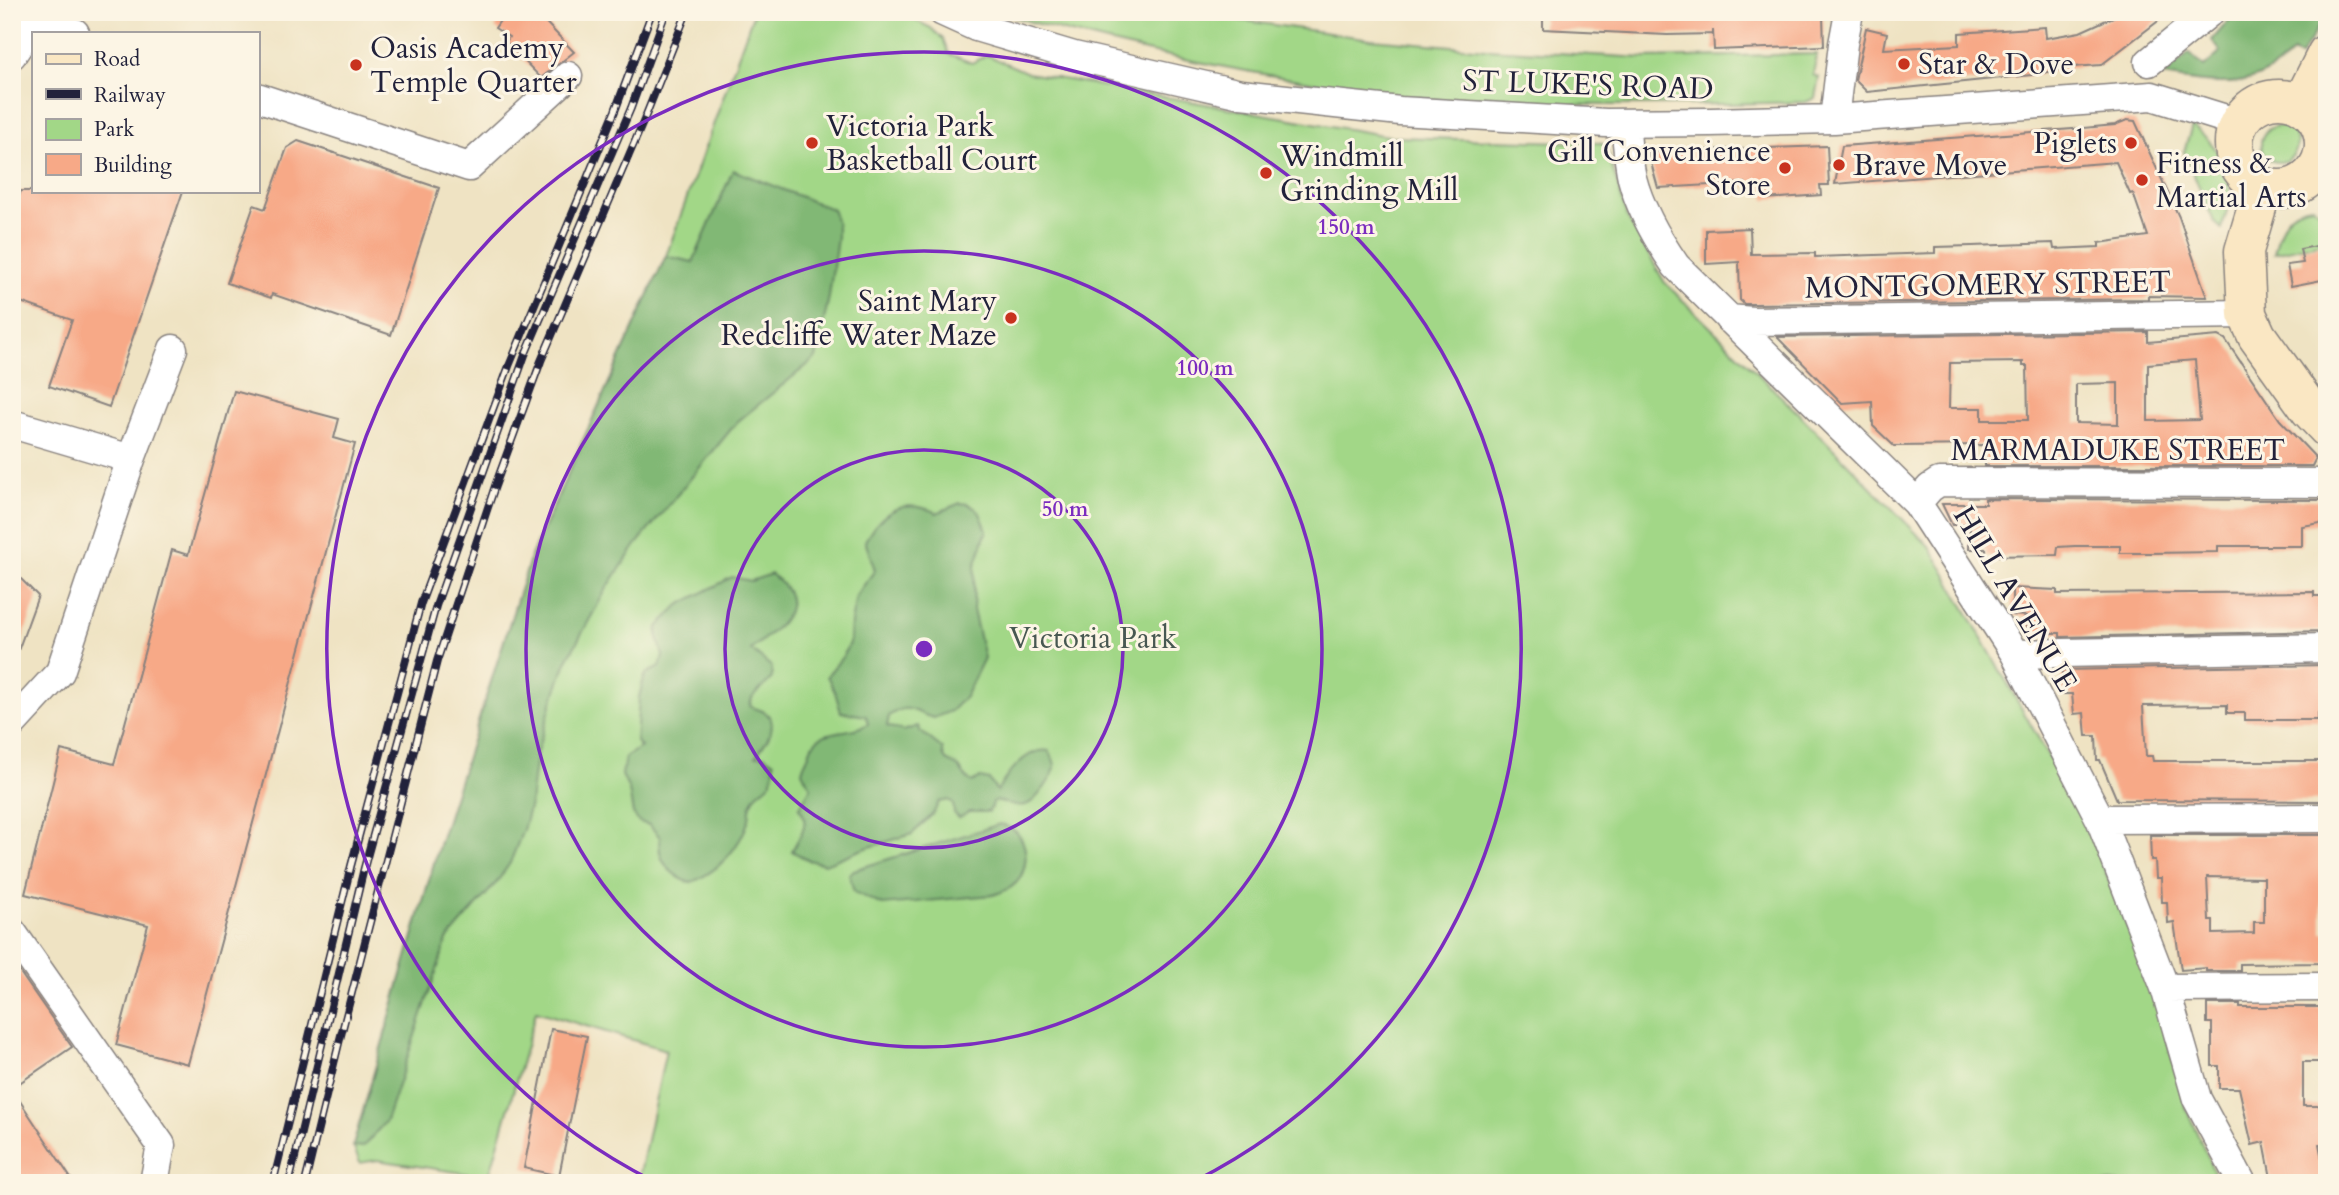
<svg xmlns="http://www.w3.org/2000/svg" width="2339" height="1195" viewBox="0 0 2339 1195" font-family="Cardo,serif">
<rect width="100%" height="100%" fill="#fcf5e5"/>
<filter id="ink" filterUnits="userSpaceOnUse"><feTurbulence type="fractalNoise" baseFrequency=".0143" numOctaves="2"/><feDisplacementMap in="SourceGraphic" scale="14" xChannelSelector="R" yChannelSelector="G"/><feConvolveMatrix kernelMatrix="1 2 1 2 8 2 1 2 1" color-interpolation-filters="sRGB"/></filter>
<filter id="wash" filterUnits="userSpaceOnUse"><feTurbulence type="fractalNoise" baseFrequency=".00686" numOctaves="4" result="noise"/><feDisplacementMap in="SourceGraphic" scale="28" xChannelSelector="R" yChannelSelector="G"/><feGaussianBlur stdDeviation="1.57" result="paint"/><feColorMatrix in="noise" values="0 0 0 0 0 0 0 0 0 0 0 0 0 0 0 0 0 1.4 0 .05"/><feComposite in="paint" operator="in"/></filter>
<g filter="url(#wash)">
<rect width="100%" height="100%" fill="#efe3c3"/>
<!-- green -->
<path fill="#a2d787" stroke="#627c61" stroke-width="2" d="M754 12H899L931 28 943 39 949 54 972 63 987 55 1028 73 1394 137 1600 143 1606 146 1627 217 1665 283 1800 415 1931 548 2084 819 2154 992 2186 1108 2219 1183H638L666 1050 536 1011 489 1177 377 1160 360 1163 353 1146 440 842 531 556 666 256Z
M998 12H1184L1371 39 1486 49 1644 58 1817 54 1813 75 1819 77 1815 98 1806 102C1697 105 1587 107 1477 102 1417 100 1357 90 1298 80 1197 63 1097 43 998 12Z
M2261 144a18 18 0 1 1 36 0a18 18 0 1 1-36 0Z
M2192 126C2214 140 2232 169 2230 196 2229 207 2224 218 2222 229L2214 222 2184 152Z
M2312 206 2327 215V241L2274 253C2280 230 2283 209 2312 206Z"/>
<!-- forest -->
<path fill="#81b874" stroke="#526d58" stroke-width="2" d="M2236 12H2327L2300 57 2293 52C2253 94 2214 84 2163 76L2189 53 2204 67 2221 52 2212 40Z
M733 170 832 209 837 223V238L829 297 816 358 737 422 636 545 607 588 566 662 553 699 536 755 530 804 523 830 510 863 497 882 447 940 386 1121 363 1147 353 1146 440 842 531 556 666 256 693 262Z
M960 503 968 504 979 511 987 530 975 566 973 610 984 658 965 697 951 711 934 718C913 713 909 701 889 716L887 726 903 731 918 726 920 731 943 749C942 765 954 760 960 769 965 775 965 778 972 782L980 778 989 780 997 791C1007 775 1027 747 1049 751 1052 756 1055 761 1055 767 1054 776 1037 800 1028 804 1016 809 1006 801 994 801L989 812H969L959 818 954 813 953 804 949 800 939 802 933 814 912 834 863 849 825 864 808 860 792 851C799 836 812 823 799 808L811 787 802 772C803 764 808 759 810 751 818 726 848 736 868 724L866 716 841 712 835 692 827 676 843 656 850 641 851 623 856 596 875 570 865 541C882 511 903 497 937 513Z
M771 574C813 606 778 626 751 650L772 667V678L752 698 750 706C755 709 762 710 766 713 781 725 763 746 756 756L764 755 774 762C775 794 760 782 752 803 749 808 750 814 749 819 740 848 718 872 690 883 669 874 656 860 660 837L649 825 639 822 633 814 629 790 622 775 625 757 641 747 636 742 639 697 644 678 647 673 660 667 663 656 657 634 658 627 679 605 732 577 751 581Z
M1000 824C1006 826 1012 828 1016 832 1031 847 1028 876 1010 888 1005 891 999 893 993 895L882 905 854 892 849 874 854 870Z"/>
<g id="blocks">
<!-- building -->
<path fill="#f7a987" fill-rule="evenodd" d="M506 12H536L574 52 541 78 506 42 509 37 495 28Z
M1543 12H1713V20L1823 16 1824 46 1714 50 1713 30V34L1667 35 1543 29Z
M2124 12H2170L2101 65 2073 67 2032 75 1867 92 1855 80 1866 28 1887 33 1884 49 1959 45V33L2045 27 2046 38 2080 32Z
M2127 120 2135 121 2179 217 2207 297 2148 296V299L1754 304H1744L1740 300 1739 262 1706 264V230L1750 228 1751 254 1815 253V257L1935 253V247L1972 246 2053 243 2054 249 2099 247V243L2148 236 2133 193 2130 194 2116 162 1835 184 1842 146 2073 129 2115 125Z
M298 141 439 188 391 335 272 294 271 298 227 283 254 205 265 209 287 148Z
M1827 146 1829 185H1820L1821 195 1765 199 1764 187H1745V183L1658 188 1648 152Z
M21 191H183L109 407 49 386 72 320 12 299V194L19 196Z
M2327 244V279L2291 286 2287 265 2303 263 2300 249Z
M2148 332V342L2219 336 2225 339 2280 420 2316 458 2312 466H1985V445L1894 446 1873 426 1872 401 1842 403 1777 337ZM2195 360 2200 420 2148 421V364ZM2023 362V366H2027L2028 420H1982V408H1949L1950 363ZM2118 383V424L2076 423V384Z
M234 391 339 419 334 438 355 444 188 1064 116 1045 148 925 25 894 61 750 114 764 172 550 188 555Z
M1985 499 2327 500V522L2302 526V546H2218V552L2149 553H2120V546H2075L2058 547 2057 555 1986 556V549H1969L1970 525H1952L1942 504H1985Z
M12 570 38 596 15 659H12Z
M2012 588 2057 590V594L2314 592V596H2327V631L2060 637V633H2026L2027 616 2012 615Z
M2327 665V713H2318V720H2245V713H2227V705L2143 706 2146 756H2152L2153 761H2327V801L2117 800 2100 760H2097L2096 736H2086L2084 713 2074 714 2072 694H2064L2062 670Z
M2150 835H2327V892H2322V933H2327V963L2240 964V971H2206V968L2181 970 2174 922 2168 923 2167 902H2162L2161 878H2156L2155 860H2151ZM2207 877 2264 878V922H2254V933L2213 934V920H2209Z
M12 961 72 1047 12 1088Z
M2207 1004H2240V1007H2327V1062H2303V1106H2327V1143L2319 1144 2327 1183H2272L2264 1142 2252 1145 2239 1088H2219V1066H2212V1023H2207Z
M551 1029 587 1036 559 1176 524 1168Z
M12 1089 74 1183H12Z"/>
</g>
</g>
<g filter="url(#ink)">
<use href="#blocks" fill-opacity="0" stroke="#88827f" stroke-width="2"/>
<g fill="none" stroke-linecap="round" stroke-linejoin="round">
<defs>
<path id="street" d="M943 12 976 27 1074 56 1241 94 1400 111 1606 123 1711 122 1834 119 2152 96 2239 123
M12 22 30 28 75 33
M12 55 30 28
M2149 62 2210 12
M257 97 469 167 568 76
M1834 119 1843 44 1849 12
M1625 123C1627 141 1628 160 1632 178 1640 209 1658 240 1676 266L1917 503 2015 654 2100 819 2165 988 2197 1099 2242 1183
M2314 172 2327 181
M1729 319 1753 321 2247 314
M12 424 131 459
M1917 503 1930 488 1939 482 2327 483
M2015 654 2327 648
M12 724 60 672 131 459 173 349
M2100 819 2327 818
M12 932 161 1145 154 1183
M2165 988 2327 987"/>
<path id="secondary" d="M2234 144a45 45 0 1 1 90 0a45 45 0 1 1-90 0Z
M2301 105 2327 53
M2263 187 2244 251 2247 314 2257 336 2310 410 2327 428"/>
</defs>
<!-- street casing -->
<use href="#street" stroke="#88827f" stroke-width="31"/>
<!-- secondary casing -->
<use href="#secondary" stroke="#88827f" stroke-width="41"/>
<!-- street -->
<use href="#street" stroke="#fff" stroke-width="28"/>
<!-- secondary -->
<use href="#secondary" stroke="#fae7c3" stroke-width="38"/>
<defs>
<path id="rail" d="M273 1183 351 866 421 603 509 366 615 111 652 12
M289 1183 364 868 436 606 525 355 631 108 666 12
M305 1183 339 1043 437 661 495 486 541 361 644 120 687 12"/>
</defs>
<!-- rail casing -->
<use href="#rail" stroke="#22223b" stroke-width="8"/>
<!-- rail -->
<use href="#rail" stroke="#fcf5e5" stroke-width="5" stroke-dasharray="16" stroke-linecap="butt"/>
</g>
</g>
<!-- distance rings -->
<g fill="none" stroke="#7b2cbf" stroke-width="3.5">
<circle cx="924" cy="649" r="199"/>
<circle cx="924" cy="649" r="398"/>
<path d="M653 1181A597 597 0 1 1 1195 1181"/>
</g>
<!-- markers -->
<g fill="#c8321e" stroke="#fcf5e5" stroke-width="2.5">
<circle cx="1904" cy="64" r="7"/>
<circle cx="356" cy="65" r="7"/>
<circle cx="812" cy="143" r="7"/>
<circle cx="2131" cy="143" r="7"/>
<circle cx="1839" cy="165" r="7"/>
<circle cx="1785" cy="168" r="7"/>
<circle cx="1266" cy="173" r="7"/>
<circle cx="2142" cy="180" r="7"/>
<circle cx="1011" cy="318" r="7"/>
</g>
<g text-anchor="middle" dominant-baseline="central" stroke-width="6" stroke-linejoin="round" paint-order="stroke">
<!-- poi labels -->
<g font-size="30" fill="#22223b" stroke="#fcf5e5" text-anchor="start">
<text x="370" y="48">Oasis Academy<tspan x="370" dy="34">Temple Quarter</tspan></text>
<text x="1918" y="64">Star &amp; Dove</text>
<text x="826" y="126">Victoria Park<tspan x="826" dy="34">Basketball Court</tspan></text>
<text x="2117" y="143" text-anchor="end">Piglets</text>
<text x="1771" y="151" text-anchor="end">Gill Convenience<tspan x="1771" dy="34">Store</tspan></text>
<text x="1280" y="156">Windmill<tspan x="1280" dy="34">Grinding Mill</tspan></text>
<text x="2156" y="163">Fitness &amp;<tspan x="2156" dy="34">Martial Arts</tspan></text>
<text x="1853" y="165">Brave Move</text>
<text x="997" y="301" text-anchor="end">Saint Mary<tspan x="997" dy="34">Redcliffe Water Maze</tspan></text>
</g>
<!-- street labels -->
<g font-size="30" fill="#22223b" stroke="#fcf5e5">
<text transform="translate(1588 85) rotate(2)">ST LUKE'S ROAD</text>
<text transform="translate(1988 285) rotate(-1)">MONTGOMERY STREET</text>
<text x="2118" y="450">MARMADUKE STREET</text>
<text transform="translate(2015 599) rotate(59)">HILL AVENUE</text>
</g>
<!-- park labels -->
<g font-size="30" fill="#485852" stroke="#fcf5e5">
<text x="1093" y="638">Victoria Park</text>
</g>
</g>
<circle cx="924" cy="649" r="10" fill="#7b2cbf" stroke="#fcf5e5" stroke-width="3.5"/>
<g font-size="21" text-anchor="middle" font-weight="bold" fill="#7b2cbf" stroke="#fcf5e5" stroke-width="6" stroke-linejoin="round" paint-order="stroke">
<text x="1346" y="234">150 m</text>
<text x="1205" y="375">100 m</text>
<text x="1065" y="516">50 m</text>
</g>
<!-- margin -->
<rect width="2339" height="1195" fill="none" stroke="#fcf5e5" stroke-width="42"/>
<!-- legend -->
<rect x="32" y="32" width="228" height="161" fill="#fcf5e5" stroke="#a5a1a1" stroke-width="2"/>
<rect x="46" y="54" width="35" height="10" fill="#fae7c3" stroke="#a5a1a1" stroke-width="2"/>
<text x="94" y="66" font-size="21" fill="#22223b">Road</text>
<rect x="46" y="89" width="35" height="10" fill="#22223b" stroke="#a5a1a1" stroke-width="2"/>
<text x="94" y="102" font-size="21" fill="#22223b">Railway</text>
<rect x="46" y="119" width="35" height="21" fill="#a2d787" stroke="#a5a1a1" stroke-width="2"/>
<text x="94" y="136" font-size="21" fill="#22223b">Park</text>
<rect x="46" y="154" width="35" height="21" fill="#f7a987" stroke="#a5a1a1" stroke-width="2"/>
<text x="94" y="172" font-size="21" fill="#22223b">Building</text>
</svg>
